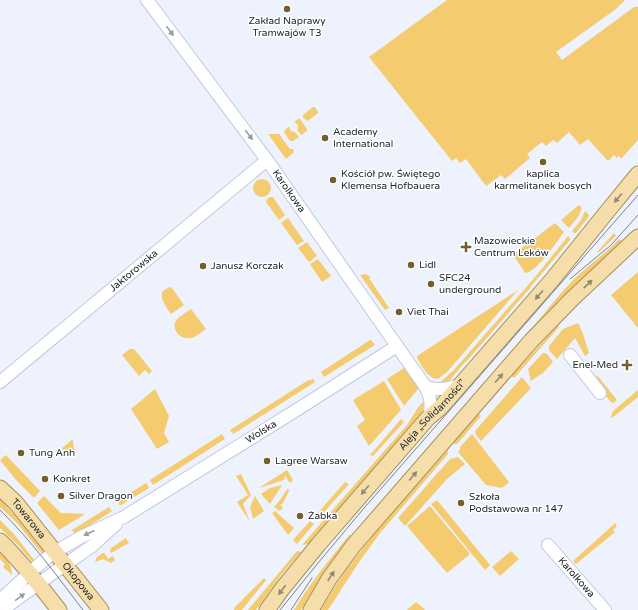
<svg xmlns="http://www.w3.org/2000/svg" width="638" height="610" viewBox="0 0 638 610" font-family="'Varela Round',sans-serif">
<rect width="100%" height="100%" fill="#eef2fc"/>
<!-- green -->
<path fill="#f4cb6f" d="M447 0H625L616 9 556 52 562 60 634 7H638V140L621 159 619 156 617 158 614 155 608 161 588 139 580 145 569 132 557 143 553 140 546 146 542 142 527 154 530 158 505 179 501 175 486 186 466 159 460 163 456 158 452 161 369 57Z
M313 107H315L318 112V113L308 121 306 120 303 117V115Z
M298 119H300L307 129V131L301 135 297 130 298 128V125L294 122Z
M288 127H289L291 131 295 132 299 137 293 141H290L284 132V131Z
M268 134H279L290 149H293L294 151 293 153 286 159Z
M253 188a9 9 0 1 1 18 0a9 9 0 1 1-18 0Z
M270 197H273L285 215 279 220 266 202 267 199Z
M579 205 582 208 578 217 569 228 561 220Z
M585 211 589 215V216L576 233H574L572 231 581 220Z
M288 218 304 241 297 245 281 223Z
M555 223 564 232C556 243 537 272 525 273L514 256V254Z
M614 233 616 236 599 252H597Z
M568 236 570 238V240L533 284 531 286V287L466 362H465L450 380 447 382 438 384 453 371 536 276Z
M619 239 622 241 560 299 530 330C545 313 559 294 575 278 589 265 606 253 619 239Z
M307 242 317 256 309 262 298 248Z
M318 259 331 276 322 282 310 264Z
M638 272V328L611 295Z
M366 274 371 277 369 278 389 308 385 310 360 275Z
M169 287 172 288 184 305 171 314C168 310 160 299 162 293 162 291 167 289 169 287Z
M518 290 447 372 438 379C427 378 422 366 417 358V356Z
M191 309 206 329C201 332 197 336 192 338 189 338 185 338 182 337 177 335 172 326 176 321 178 317 187 312 191 309Z
M578 323 582 331 589 353 585 356 575 338 557 359 549 350V346L563 329Z
M558 325 559 327 514 378 511 376Z
M370 340 372 341 375 345 324 377 321 372Z
M130 349H134L152 371 149 374 145 370 139 376 122 355Z
M543 353 547 354 553 362 543 373 531 381 528 369Z
M404 368 419 388 404 406 387 379Z
M597 375 617 400 613 403 611 402 595 384Z
M522 377 531 388 481 441 476 435 475 431Z
M313 379 315 382 233 434 230 430 307 381Z
M384 381 400 408 401 410 369 446 357 426 365 420 353 400Z
M155 389 169 416 164 433 169 442 157 449 131 409Z
M638 390V397L612 418 611 417 613 411Z
M425 400 423 410 419 416 308 544 302 545 407 425 419 406Z
M479 414 481 416 457 444H455L453 443Z
M401 419 404 422 373 456 370 455Z
M222 434 225 439 153 485 150 480Z
M472 434 509 482 502 488 486 485 458 452 460 450V447Z
M73 439C73 445 73 448 77 452L75 454 67 456 62 448Z
M448 450V454L380 533 357 565 328 610H321C354 551 403 501 448 450Z
M6 455 40 491 34 498 16 480 0 460Z
M458 457 465 464 446 480 405 526 398 518 450 459Z
M287 470 293 480 290 483 285 476 284 480 259 488Z
M241 474 251 495 243 504 250 522 237 502 248 495 236 476Z
M345 482 349 484 319 518H317L316 515Z
M146 483 149 488 121 505H119L118 501Z
M282 485 270 504 261 494 270 488Z
M288 488 289 491 283 503 280 505 283 507 280 511 274 507 280 500Z
M44 496 61 513 85 514 59 530 37 503Z
M255 496 264 511 253 519 250 507Z
M0 499 19 520 43 550 44 553 43 555 17 523 0 507Z
M437 500 490 565 485 570 431 504Z
M430 506 470 554 447 573 407 526Z
M109 507 112 511 75 535 72 530Z
M275 511 294 528 288 535 272 513Z
M0 520 13 533 35 561 33 563 18 545 0 528Z
M310 521 314 524 297 544 293 540Z
M615 523 617 526 613 530 615 532 576 564 573 561 612 526Z
M350 534 351 535 320 578 301 610H294C310 583 330 559 350 534Z
M126 538 129 543 111 553 110 551 111 548Z
M297 551 301 552 281 575 256 610H248Z
M511 551 519 559 500 576 492 567Z
M0 553C7 559 12 565 12 575L3 567 5 564 0 559Z
M103 553 105 554 108 559 113 556 115 560 111 563 103 559 95 562 97 557Z
M264 578 266 580 242 610H234L235 607Z
M416 602 420 605 425 610H407Z"/>
<g fill="none" stroke-linecap="round" stroke-linejoin="round">
<defs>
<g id="minor">
<path id="s1" d="M147 0 267 160 425 386C431 397 433 407 428 418"/>
<path d="M570 355 600 393"/>
<path id="s2" d="M0 382 267 160"/>
<path d="M425 386C437 392 448 388 460 385"/>
<path id="s3" d="M548 545 605 610"/>
<path id="s4" d="M0 600 44 560 55 552 81 537 124 517 295 411 397 346"/>
<path d="M2 610 49 576 92 546 116 524"/>
</g>
<g id="major">
<path id="s5" d="M0 488 16 503 101 610"/>
<path d="M0 541C21 561 41 587 59 610"/>
<path id="s6" d="M267 610 282 589 318 545 428 418 441 407 552 280 606 213 638 174"/>
<path d="M311 610 329 579 353 546 531 341 572 299 638 237"/>
</g>
</defs>
<!-- minor casing -->
<use href="#minor" stroke="#bfcae1" stroke-width="14"/>
<!-- major casing -->
<use href="#major" stroke="#a58e58" stroke-width="17"/>
<!-- minor -->
<use href="#minor" stroke="#fff" stroke-width="12"/>
<!-- major -->
<use href="#major" stroke="#f5deaa" stroke-width="15"/>
<!-- tram -->
<path stroke="#7d818b" stroke-width="1" d="M570 279 611 245 638 215
M0 510C31 540 57 576 83 610
M280 610 318 563 365 507 638 195
M291 610 312 578"/>
</g>
<!-- one-way arrows -->
<defs><path id="oneway-solid" d="M-6-.8H1V-3.2L6.5 0L1 3.2V.8H-6Z"/></defs>
<g fill="#999b9f">
<use href="#oneway-solid" transform="translate(170 31) rotate(53)"/>
<use href="#oneway-solid" transform="translate(249 135) rotate(53)"/>
<use href="#oneway-solid" transform="translate(89 533) rotate(155)"/>
<use href="#oneway-solid" transform="translate(20 597) rotate(-36)"/>
</g>
<g fill="#948970">
<use href="#oneway-solid" transform="translate(618 198) rotate(130)"/>
<use href="#oneway-solid" transform="translate(588 284) rotate(-43)"/>
<use href="#oneway-solid" transform="translate(539 295) rotate(131)"/>
<use href="#oneway-solid" transform="translate(499 378) rotate(-49)"/>
<use href="#oneway-solid" transform="translate(413 476) rotate(-49)"/>
<use href="#oneway-solid" transform="translate(365 490) rotate(131)"/>
<use href="#oneway-solid" transform="translate(331 576) rotate(-57)"/>
<use href="#oneway-solid" transform="translate(282 590) rotate(127)"/>
</g>
<!-- markers -->
<g fill="#735e2d" stroke="#fff" stroke-width="1.5">
<circle cx="287" cy="9" r="4"/>
<circle cx="325" cy="138" r="4"/>
<circle cx="543" cy="162" r="4"/>
<circle cx="333" cy="180" r="4"/>
<path d="M464 241h4v4h4v4h-4v4h-4v-4h-4v-4h4z"/>
<circle cx="411" cy="265" r="4"/>
<circle cx="203" cy="266" r="4"/>
<circle cx="431" cy="284" r="4"/>
<circle cx="399" cy="312" r="4"/>
<path d="M625 359h4v4h4v4h-4v4h-4v-4h-4v-4h4z"/>
<circle cx="21" cy="453" r="4"/>
<circle cx="267" cy="461" r="4"/>
<circle cx="45" cy="479" r="4"/>
<circle cx="61" cy="496" r="4"/>
<circle cx="461" cy="503" r="4"/>
<circle cx="300" cy="516" r="4"/>
</g>
<g text-anchor="middle" dominant-baseline="central" stroke-width="3" stroke-linejoin="round" paint-order="stroke">
<!-- poi labels -->
<g font-size="10" fill="#1d212a" stroke="#fff" text-anchor="start">
<text x="287" y="21" text-anchor="middle">Zakład Naprawy<tspan x="287" dy="12">Tramwajów T3</tspan></text>
<text x="333" y="132">Academy<tspan x="333" dy="12">International</tspan></text>
<text x="341" y="174">Kościół pw. Świętego<tspan x="341" dy="12">Klemensa Hofbauera</tspan></text>
<text x="543" y="174" text-anchor="middle">kaplica<tspan x="543" dy="12">karmelitanek bosych</tspan></text>
<text x="474" y="241">Mazowieckie<tspan x="474" dy="12">Centrum Leków</tspan></text>
<text x="419" y="265">Lidl</text>
<text x="211" y="266">Janusz Korczak</text>
<text x="439" y="278">SFC24<tspan x="439" dy="12">underground</tspan></text>
<text x="407" y="312">Viet Thai</text>
<text x="618" y="365" text-anchor="end">Enel-Med</text>
<text x="29" y="453">Tung Anh</text>
<text x="275" y="461">Lagree Warsaw</text>
<text x="53" y="479">Konkret</text>
<text x="69" y="496">Silver Dragon</text>
<text x="469" y="497">Szkoła<tspan x="469" dy="12">Podstawowa nr 147</tspan></text>
<text x="308" y="516">Żabka</text>
</g>
<!-- street labels -->
<g font-size="10" fill="#1d212a" stroke="#fff">
<text stroke="none"><textPath href="#s1" startOffset="238">Karolkowa</textPath></text>
<text stroke="none"><textPath href="#s2" startOffset="174">Jaktorowska</textPath></text>
<text stroke="none"><textPath href="#s6" startOffset="256">Aleja „Solidarności”</textPath></text>
<text stroke="none"><textPath href="#s4" startOffset="312">Wolska</textPath></text>
<text stroke="none"><textPath href="#s5" startOffset="42">Towarowa</textPath></text>
<text stroke="none"><textPath href="#s3" startOffset="43">Karolkowa</textPath></text>
<text stroke="none"><textPath href="#s5" startOffset="122">Okopowa</textPath></text>
</g>
</g>
</svg>
